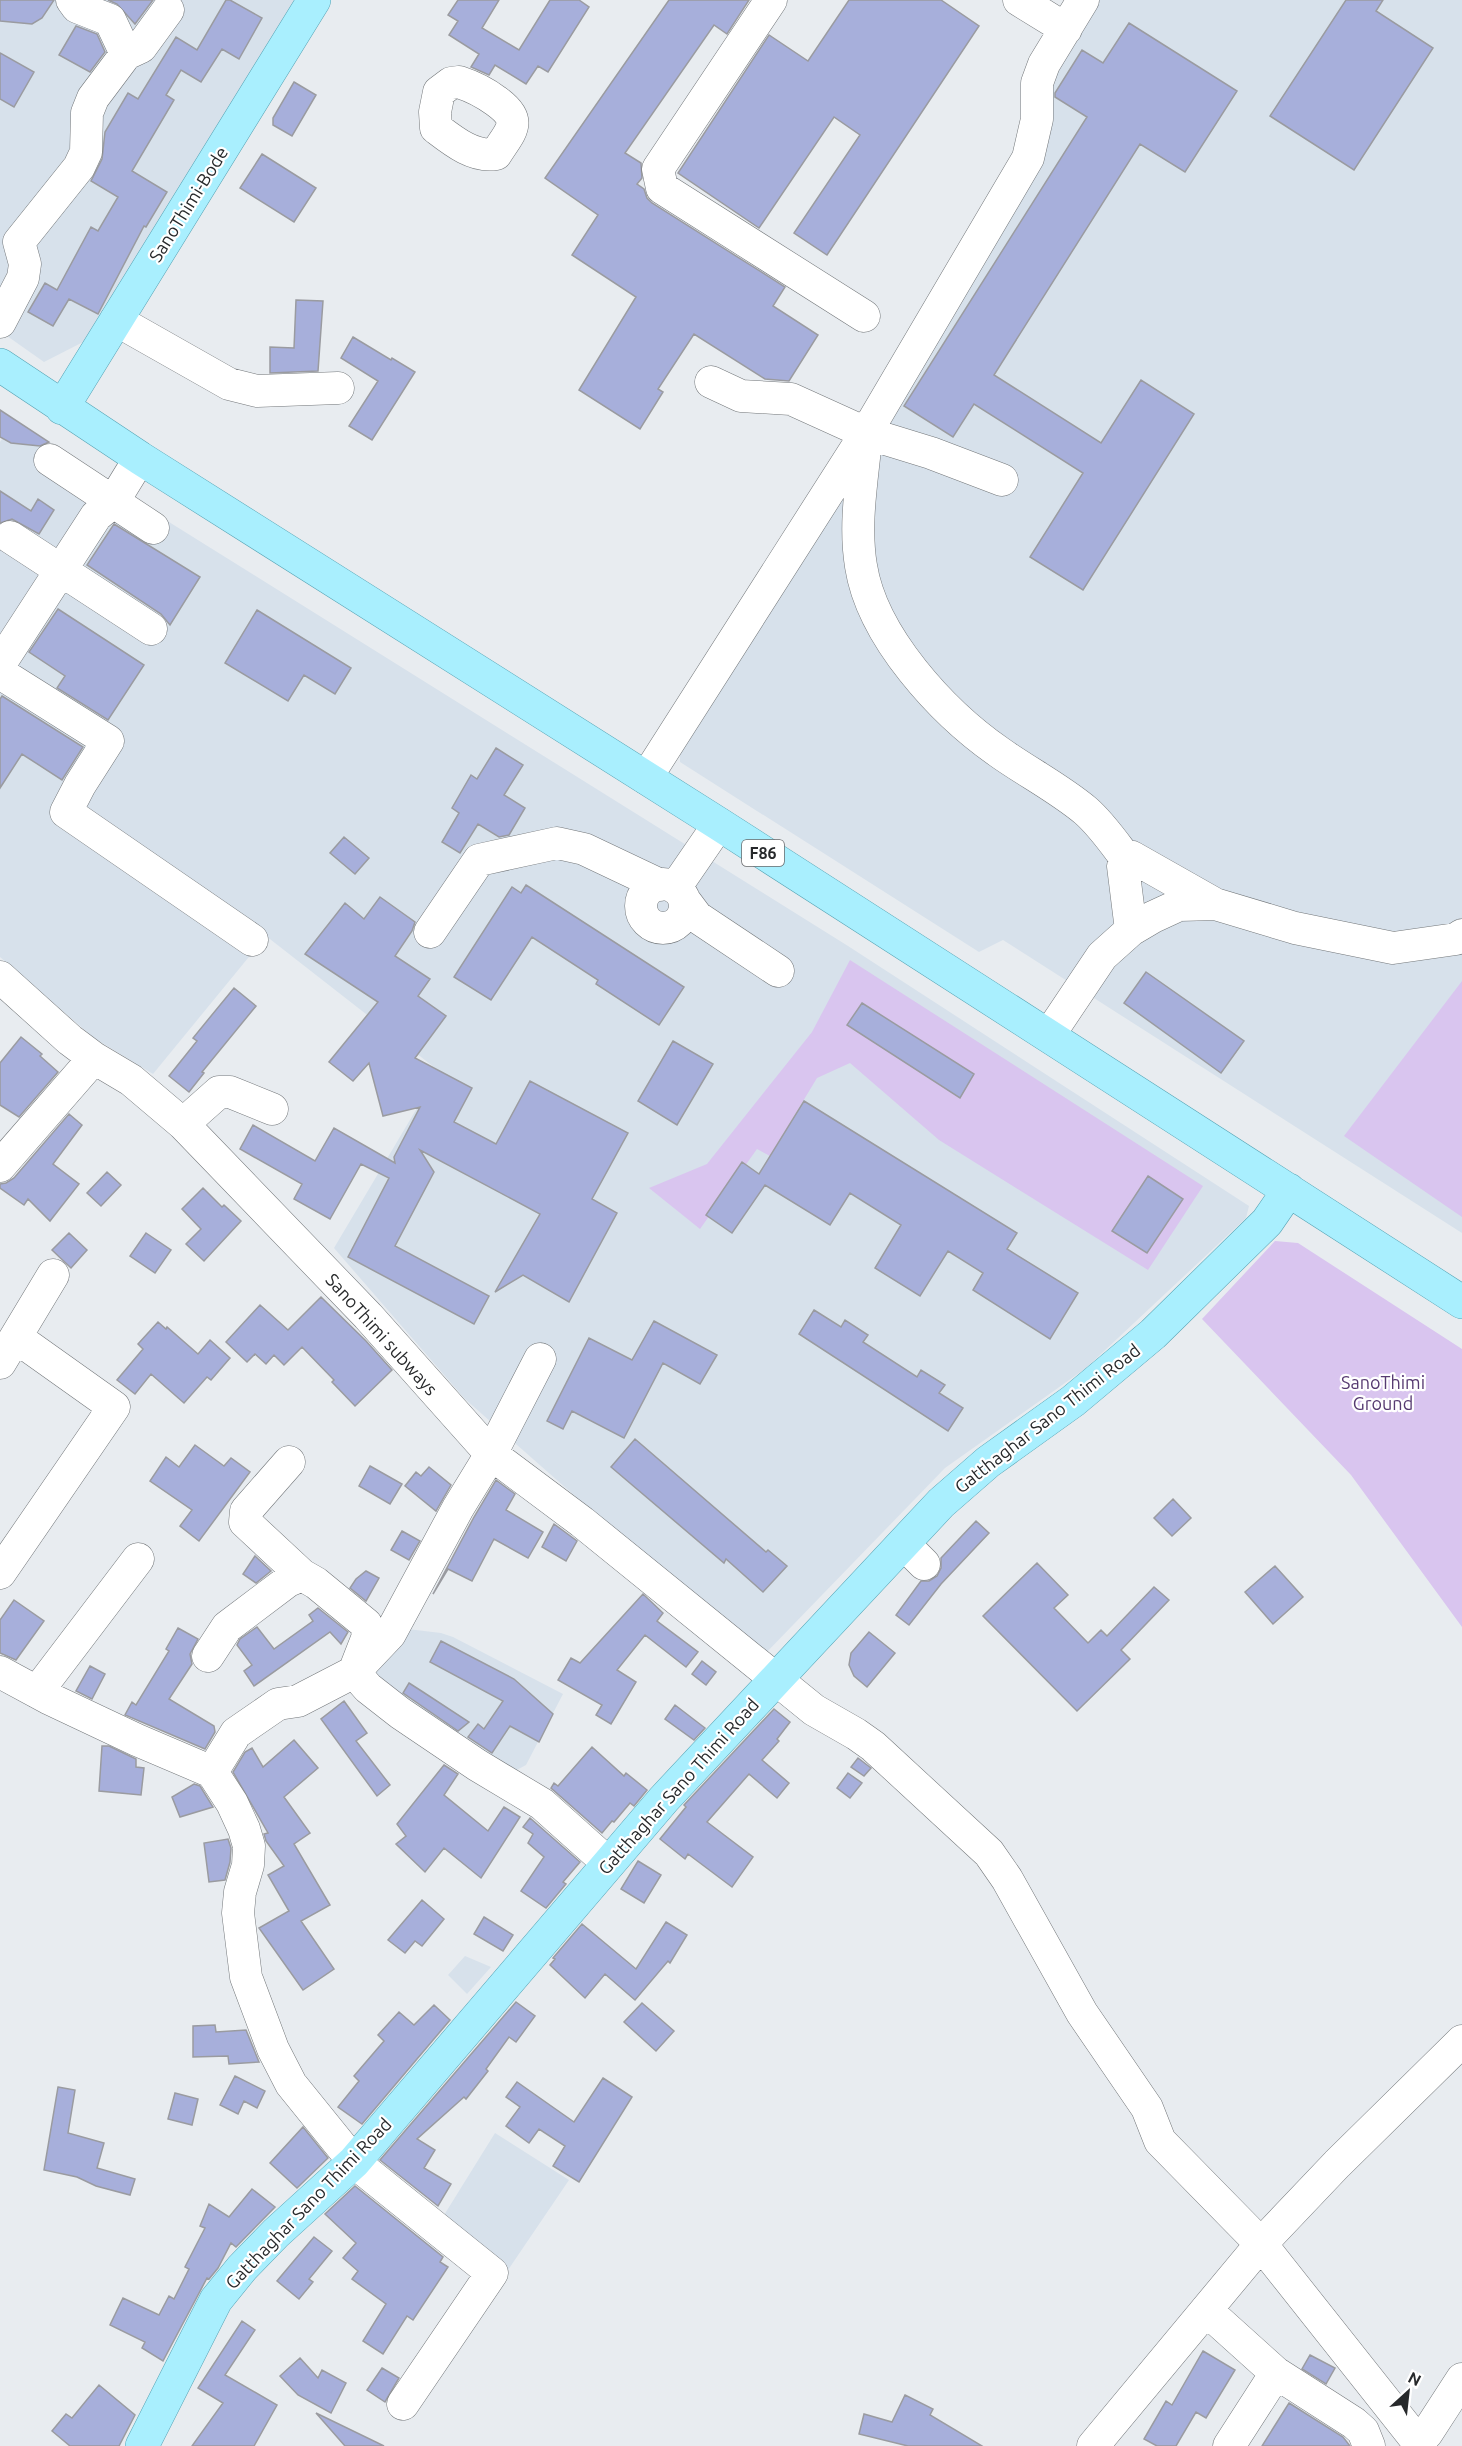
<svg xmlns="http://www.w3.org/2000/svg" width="1462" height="2446" viewBox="0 0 1462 2446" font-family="Ubuntu,sans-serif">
<rect width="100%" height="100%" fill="#e8ecf0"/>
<!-- built -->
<path fill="#d7e1eb" d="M0 0H299L89 339 44 362 0 331Z
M1094 0H1462V1233L1003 940 979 952 680 762V744L1042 146 1049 76Z
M12 424 848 946 1249 1206 1246 1218 1086 1368 945 1468 760 1659 465 1399 334 1248 439 1071 266 936 153 1074 94 1038 0 957V442Z
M399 1628 441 1633 453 1637 563 1694 526 1765 511 1773 359 1672Z
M465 1956 491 1967 467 1994 448 1975Z
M495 2133 569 2180 504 2276 441 2220Z"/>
<!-- green -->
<path fill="#d9c5ef" d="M850 960 1203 1186 1148 1270 939 1140 850 1063 817 1078 770 1156 757 1149 700 1229 649 1188 707 1164 812 1032Z
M1462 981V1217L1344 1136Z
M1275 1241 1298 1243 1462 1349V1627L1351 1475 1202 1319Z"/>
<!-- building -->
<path fill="#a7afdb" stroke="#9a9ba0" stroke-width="1.5" d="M0 0H54L42 18 32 24 0 21Z
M108 0H153L135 24 117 4Z
M226 0H230L262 18 239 59 222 49 201 82 181 70 166 95 174 100 132 171 167 192 146 227 144 226 98 314 69 299 53 326 28 312 45 283 57 290 91 227 98 231 118 197 91 181 102 159 105 132 128 93 138 99 176 37 197 50Z
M458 0H499L482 28 519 50 550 0H579L589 7 548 72 538 66 526 84 495 65 489 75 471 67 479 54 449 35 458 21 448 15Z
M669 0H749L727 34 714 25 625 153 641 163 642 178 637 184 644 189 647 198 652 203 785 287 773 306 818 335 789 381 765 379 694 334 658 389 663 392 640 429 579 390 636 297 572 255 598 215 545 178Z
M849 0H941L979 26 827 255 794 233 860 135 834 117 759 228 678 173 769 35 808 61Z
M1346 0H1383L1376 11 1433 48 1354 170 1270 116Z
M1129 23 1237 91 1185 172 1140 144 994 375 1101 443 1141 380 1194 414 1083 590 1030 557 1083 473 974 404 953 437 904 406 1087 117 1055 97V93L1082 50 1103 63Z
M76 26 97 34 105 52 90 72 59 55Z
M0 53 34 72 14 107 0 99Z
M294 82 316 95 292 136 273 125V118Z
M262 154 316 188 294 222 240 188Z
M296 300 323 301 318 371 270 373V347L294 348Z
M353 337 391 360 392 358 415 372 372 440 349 426 378 381 341 358Z
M0 410 49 442 40 446 11 443 0 437Z
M0 491 31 511 38 499 54 510 39 534 12 519 0 523Z
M114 524 200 577 170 625 161 614 87 565Z
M58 609 144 665 108 720 57 688 65 676 29 652Z
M257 610 351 668 335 694 304 675 288 701 225 663Z
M2 696 83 747 62 780 22 754 0 788V699Z
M496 748 523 765 504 795 525 808 509 835 499 837 478 824 460 853 442 842 459 813 452 808 471 775 477 779Z
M344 837 369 858 355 874 330 853Z
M526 885 684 987 659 1025 596 984 598 980 532 937 491 1000 454 977 512 887 521 893Z
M380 897 415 922 412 931 395 956 430 979 418 996 446 1016 415 1058 472 1088 454 1122 496 1144 530 1081 628 1133 592 1199 617 1213 569 1302 523 1275 495 1292 540 1214 420 1150 434 1172 395 1246 489 1296 474 1324 348 1257 389 1178 361 1164 330 1219 294 1199 302 1184 240 1149 253 1125 315 1161 334 1128 395 1163 394 1157 420 1107 383 1116 369 1063 353 1081 329 1062 378 1002 305 954 345 903 364 919Z
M1146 972 1244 1041 1221 1073 1124 1003Z
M234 988 256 1006 202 1072 204 1073 189 1092 169 1076 197 1041 193 1038Z
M862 1003 974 1074 960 1098 847 1025Z
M21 1037 42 1054 40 1056 58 1072 19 1117 0 1105V1063Z
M673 1041 713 1064 677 1125 638 1101Z
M804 1101 1017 1233 1007 1249 1078 1293 1050 1339 973 1290 983 1273 948 1251 920 1296 875 1268 901 1225 850 1193 830 1225 765 1185 732 1233 706 1215 742 1162 759 1174Z
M69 1114 82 1125 53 1164 79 1184 50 1221 28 1199 24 1205 0 1188V1184L6 1183 14 1178Z
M107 1172 121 1185 101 1206 87 1193Z
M1148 1176 1183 1199 1147 1253 1112 1231Z
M203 1188 222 1207 224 1205 241 1221 204 1261 186 1244 201 1229 182 1209Z
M69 1233 87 1250 71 1268 52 1250Z
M146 1233 171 1250 155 1273 130 1256Z
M321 1297 366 1341 392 1370 355 1406 332 1382 334 1380 302 1347 284 1365 274 1355 266 1364 255 1354 247 1362 226 1342 260 1305 288 1330Z
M814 1310 841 1327 845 1320 868 1335 863 1342 917 1377 921 1370 945 1385 939 1393 963 1408 948 1431 799 1334Z
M654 1321 717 1355 700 1384 663 1363 624 1438 572 1411 563 1429 547 1421 589 1338 632 1360Z
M158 1322 166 1329 167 1327 198 1354 210 1340 230 1358 211 1380 207 1377 184 1403 151 1374 135 1394 117 1380 143 1349 138 1344Z
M635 1439 766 1552 768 1550 787 1566 763 1592 726 1559 724 1563 611 1467Z
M195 1445 224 1466 231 1458 250 1472 199 1541 180 1526 192 1510 150 1481 166 1457 179 1467Z
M370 1466 402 1484 390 1504 359 1486Z
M429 1467 451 1485 436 1511 405 1486 416 1472 421 1476Z
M496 1480 515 1494 506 1510 543 1532 528 1558 494 1539 472 1581 448 1569 433 1594 474 1517Z
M1173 1499 1191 1518 1172 1536 1154 1518Z
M976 1521 989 1533 941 1584 909 1625 896 1615 921 1581H929L937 1576 941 1568V1558Z
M554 1524 577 1541 566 1561 542 1547Z
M402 1531 420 1541 409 1560 391 1550Z
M255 1556 271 1571 256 1583 243 1574Z
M1037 1563 1068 1595 1054 1608 1088 1643 1101 1630 1107 1636 1154 1587 1169 1600 1121 1650 1130 1659 1077 1711 983 1616Z
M1275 1566 1303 1597 1273 1624 1245 1592Z
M366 1571 379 1578 366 1601 350 1588 356 1579Z
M643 1594 663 1613 657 1621 698 1652 686 1667 645 1635 617 1670 636 1682 611 1724 596 1715 602 1705 558 1680 571 1658 580 1663Z
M14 1600 44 1621 16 1660 0 1653V1620Z
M318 1608 348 1632 341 1644 330 1632 254 1686 244 1671 252 1665 237 1645 240 1639 257 1627 274 1649 313 1621 309 1615Z
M178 1628 198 1639 190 1654 192 1664 169 1699 214 1726 215 1732 205 1749 125 1715 132 1702 136 1705 169 1651 166 1649Z
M869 1632 895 1653 867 1687 854 1676 849 1665 851 1653Z
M441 1641 514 1679 553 1714 539 1742 510 1726 492 1753 468 1737 478 1724 484 1729 503 1701 430 1662Z
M702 1661 716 1672 706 1685 692 1674Z
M90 1666 105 1674 92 1699 76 1691Z
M409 1683 423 1692 469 1722 458 1731 403 1693Z
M344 1701 367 1733 356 1741 390 1785 377 1796 321 1719Z
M675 1705 705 1728 694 1740 665 1719Z
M774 1709 790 1722 777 1739 779 1741 762 1760 789 1783 777 1798 749 1774 707 1822 753 1857 732 1887 688 1854 685 1859 660 1839 686 1807 684 1805Z
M294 1740 318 1768 284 1797 310 1833 294 1844 330 1905 301 1921 334 1969 303 1990 259 1928 289 1911 268 1875 284 1866 266 1841 264 1834 268 1833 233 1772 245 1752 252 1748 263 1767Z
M102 1746H109L136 1759V1767L144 1768 141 1795 99 1791Z
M592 1747 624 1776 626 1773 647 1790 634 1806 630 1803 614 1822 612 1821 602 1833 551 1788 554 1783 558 1786Z
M858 1758 871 1768 864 1776 851 1767Z
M444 1765 458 1774 444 1795 488 1831 504 1807 520 1817 481 1878 444 1848 425 1872 396 1844 406 1836 397 1824Z
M848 1773 862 1783 850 1798 837 1788Z
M194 1784 200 1786 213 1807 180 1817 172 1797Z
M530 1818 580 1862 563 1882 566 1884 546 1908 521 1891 544 1857 528 1843 533 1834 523 1827Z
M228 1839 231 1848 230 1862 225 1880 209 1882 204 1843Z
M638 1861 661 1875 644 1903 621 1889Z
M422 1900 444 1919 422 1946 415 1941 405 1953 388 1940Z
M484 1917 513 1935 503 1951 474 1934Z
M666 1922 687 1935 670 1963 668 1961 635 2000 605 1974 585 1998 550 1965 555 1959 553 1958 582 1924 636 1969Z
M516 2002 535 2016 516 2042 509 2037 486 2069 488 2071 466 2099 464 2097 417 2139 435 2150 424 2168 451 2184 438 2206 380 2160Z
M642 2003 674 2031 656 2051 624 2022Z
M434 2005 450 2020 362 2124 338 2107 359 2081 354 2076 384 2041 378 2035 399 2012 414 2025Z
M215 2025 216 2032 246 2030 259 2062 229 2064 228 2056 193 2057V2026Z
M235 2076 265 2091 257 2108 244 2101 238 2114 220 2105Z
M603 2078 632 2097 579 2182 553 2166 565 2146 539 2129 529 2143 506 2126 520 2107 506 2097 517 2082 574 2122Z
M58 2087 75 2090 68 2133 104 2143 97 2168 135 2179 130 2195 96 2186 77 2177 44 2170Z
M175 2093 198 2099 192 2125 168 2119Z
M303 2127 328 2158 297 2188 270 2163Z
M355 2186 443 2257 440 2262 448 2267 413 2320 407 2316 383 2354 363 2341 386 2304 352 2279 358 2271 343 2258 356 2243 325 2214Z
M252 2189 275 2207 236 2247 231 2243 218 2268 209 2279 207 2278 163 2361 142 2348 145 2342 110 2325 123 2298 159 2315 169 2296 174 2299 189 2269 185 2267 205 2228 200 2226 209 2204 229 2217Z
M314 2237 332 2251 309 2279 313 2282 299 2299 277 2281Z
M242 2321 255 2330 225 2375 277 2405 254 2446H192L223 2403 198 2388Z
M1203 2351 1235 2370 1206 2418 1196 2412 1176 2446H1157L1144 2439 1166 2401 1172 2405Z
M1310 2355 1335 2368 1326 2384 1302 2369Z
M300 2358 318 2378 322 2370 346 2383 331 2413 298 2395 280 2376Z
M382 2368 399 2378 385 2402 367 2390Z
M99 2385 135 2415 119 2446H70L52 2431 66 2414 72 2418Z
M905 2395 933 2409 930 2415 982 2446H908L859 2434 864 2414 892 2422Z
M1289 2403 1343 2437 1350 2446H1262Z
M316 2413 384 2446H345Z"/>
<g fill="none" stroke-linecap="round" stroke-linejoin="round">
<defs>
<path id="minor" d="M72 0 77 7 110 20 126 54
M771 0 658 169 662 188 864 316
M1019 0 1066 29
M459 82C474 87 484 92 496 101 524 121 511 130 496 154 474 158 453 141 436 128L435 112 439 92 451 83Z
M116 320 229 384 257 391 338 388
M0 322 23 278 25 264 19 242 79 167 86 152 87 113 93 98 126 54 141 47 168 10
M711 382 741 396 791 399 866 433 931 453 1002 480
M866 439C862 481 854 524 861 566 872 637 943 713 999 752 1027 772 1060 789 1086 811 1102 825 1114 843 1127 860
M50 460 153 528
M10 537 151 629
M0 664 96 516 113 502 140 458
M0 673 108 741 80 785 66 812 252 940
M646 778 866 433 1028 158 1037 119V83L1044 64 1083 0
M1127 860 1132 857 1215 904
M1127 860 1123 866 1131 930
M641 906a22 22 0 1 1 44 0a22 22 0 1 1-44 0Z
M675 888 719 824
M685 901 697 917 778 971
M430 932 479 860 557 843 584 849 660 885
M0 977 70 1040 94 1058 131 1080 183 1124 368 1316 491 1454 582 1522 814 1710 856 1734 873 1746 989 1853 1007 1879 1082 2013 1147 2108 1160 2141 1261 2244 1421 2446
M1049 1035 1102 956 1131 930 1153 917 1179 905 1215 904 1295 928 1393 948 1456 939 1462 935
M183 1124 219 1092H230L272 1109
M0 1166 94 1058
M0 1363 53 1275
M289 1462 246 1511 245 1522 302 1575
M904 1544 924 1564
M0 1573 114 1407 17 1338
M208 1656 227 1627 288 1581 302 1575 316 1583 366 1624 368 1636 354 1672 368 1688 400 1713 477 1765 542 1804 608 1863
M0 1672 48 1698 137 1740 212 1772
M37 1692 138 1559
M1206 2310 1276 2373 1354 2423 1363 2431 1369 2446
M403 2404 492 2273 354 2162 291 2084 273 2049 246 1977 238 1913 240 1892 248 1865 249 1846 244 1829 232 1803 212 1772 236 1733 278 1704 298 1701 354 1672 390 1634 458 1508 491 1454 540 1359
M1417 2442 1427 2433 1462 2379
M1093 2446 1261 2244 1337 2164 1462 2041
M1229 2446 1276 2373"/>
<path id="major" d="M0 365 140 458 719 824 1462 1302
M62 408 314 0
M142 2446 216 2300 242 2268 276 2233 354 2162 664 1799 941 1503 988 1462 1073 1401 1153 1334 1267 1222 1289 1190"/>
</defs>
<!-- minor casing -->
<use href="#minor" stroke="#73777a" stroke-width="33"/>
<!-- major casing -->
<use href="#major" stroke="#56a3b4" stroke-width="34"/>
<!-- minor -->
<use href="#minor" stroke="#fff" stroke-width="32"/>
<!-- major -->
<use href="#major" stroke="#a9effe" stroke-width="33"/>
</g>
<g text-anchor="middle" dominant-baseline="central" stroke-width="4.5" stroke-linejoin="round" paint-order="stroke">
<!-- shield labels -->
<rect fill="#fff" stroke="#68696b" stroke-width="1.5" x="742" y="840" width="42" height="26" rx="4.5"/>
<g font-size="16" font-weight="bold" fill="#27292b">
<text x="763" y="853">F86</text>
</g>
<!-- street labels -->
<g font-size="18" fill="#27292b" stroke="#fff">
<text transform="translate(188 204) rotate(-58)">SanoThimi-Bode</text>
<text transform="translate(382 1334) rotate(48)">SanoThimi subways</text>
<text transform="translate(1047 1418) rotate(-38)">Gatthaghar Sano Thimi Road</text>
<text transform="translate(678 1786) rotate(-48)">Gatthaghar Sano Thimi Road</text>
<text transform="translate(308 2203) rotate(-46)">Gatthaghar Sano Thimi Road</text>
</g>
<!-- park labels -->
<g font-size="18" fill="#563a71" stroke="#fff">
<text x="1383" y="1382">SanoThimi<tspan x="1383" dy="21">Ground</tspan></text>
</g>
</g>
<!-- north arrow -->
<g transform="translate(1408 2392) rotate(27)" stroke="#ffffff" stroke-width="4.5" paint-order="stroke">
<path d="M0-4.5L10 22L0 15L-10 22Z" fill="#27292b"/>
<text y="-9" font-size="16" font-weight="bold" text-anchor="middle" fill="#27292b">N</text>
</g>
</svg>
